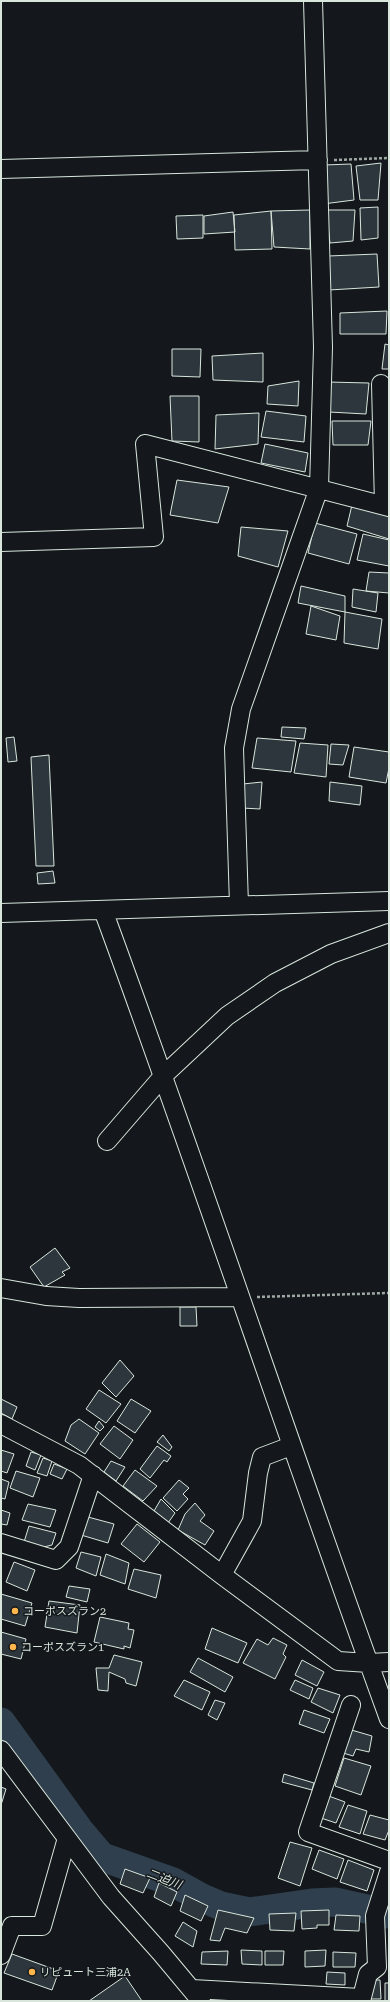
<svg xmlns="http://www.w3.org/2000/svg" width="390" height="2002" viewBox="0 0 390 2002" font-family="'Roboto Serif','Noto Sans JP',serif">
<rect width="100%" height="100%" fill="#14181c"/>
<g fill="none" stroke-linecap="round" stroke-linejoin="round">
<!-- river -->
<path stroke="#2f3f4d" stroke-width="29" d="M1 1722 79 1830 101 1856 108 1859 173 1882 200 1897 221 1906 249 1912 312 1903 335 1902 389 1914"/>
</g>
<!-- building -->
<path fill="#2c363c" stroke="#d8e6dc" d="M381 163 378 200H360L356 166Z
M351 164 354 200 323 204 324 165Z
M378 207V238L361 240 360 208Z
M310 210V249L274 247 271 211Z
M326 210H355L353 241 330 243Z
M271 211 272 249 235 250 234 215Z
M233 212 235 232 204 234V216Z
M203 215V238L177 239 176 216Z
M377 254 379 287 329 290 328 256Z
M387 311 386 334H340V313Z
M385 344 389 345V369H382Z
M172 349H201L200 377 172 376Z
M263 353V382L213 380 212 356Z
M299 381 298 406 267 404 268 386Z
M328 382 369 383 366 414 329 412Z
M170 396H199V442L172 441Z
M266 411 306 416 304 442 261 437Z
M259 413 258 444 215 449 216 415Z
M332 421H371L368 445H333Z
M265 444 308 453 305 472 261 463Z
M177 480 229 487 218 523 170 515Z
M352 505 389 515V539L347 526Z
M315 523 357 534 349 564 308 553Z
M241 527 288 531 278 567 238 556Z
M363 534 389 540V566L357 560Z
M369 572 389 573V593L366 591Z
M301 586 345 596V612L298 603Z
M353 589 378 593 376 612 352 607Z
M311 606 340 616 336 640 306 634Z
M345 612 382 619 378 649 344 643Z
M282 727 306 728 304 739 281 737Z
M14 737 17 761 8 762 6 738Z
M257 738 296 741 291 772 252 768Z
M300 743 328 745 326 777 294 773Z
M331 744 349 745 343 765 329 764Z
M354 747 389 752V768L386 783 349 777Z
M49 755 54 866H36L31 757Z
M262 782 260 809 242 808 243 784Z
M330 782 362 786 360 805 329 801Z
M53 871 55 883 38 884 37 873Z
M55 1248 70 1268 62 1272 65 1275 44 1287 30 1267Z
M180 1307H196L197 1326H180Z
M120 1360 134 1376 116 1397 102 1383Z
M99 1390 121 1404 106 1423 86 1409Z
M1 1399 17 1407 12 1419 1 1413Z
M131 1399 151 1411 135 1433 117 1421Z
M79 1419 99 1433 85 1454 65 1441 71 1425Z
M99 1421 104 1427 100 1431 95 1427Z
M114 1426 133 1440 120 1459 100 1444Z
M163 1435 172 1447 169 1451 157 1442Z
M157 1446 171 1456 167 1462 164 1460 150 1478 140 1469Z
M1 1450 14 1454 7 1473 1 1471Z
M31 1452 41 1455 35 1470 26 1466Z
M43 1458 52 1461 47 1476 37 1473Z
M111 1461 125 1467 116 1481 104 1472Z
M54 1464 67 1469 62 1479 50 1474Z
M135 1470 157 1486 143 1501 123 1486Z
M16 1471 40 1478 33 1497 10 1488Z
M1 1479 9 1482 5 1499 1 1498Z
M179 1480 189 1488 183 1494 188 1499 177 1511 163 1498Z
M161 1499 175 1513 168 1523 154 1511Z
M195 1503 205 1515 200 1521 214 1531 205 1545 178 1530 185 1514Z
M28 1504 56 1510 50 1527 22 1520Z
M1 1510 10 1513 7 1525 1 1524Z
M88 1517 114 1524 108 1543 81 1535Z
M137 1524 160 1542 144 1562 121 1544Z
M29 1526 56 1533 52 1545 40 1548 24 1542Z
M81 1552 101 1557 96 1576 76 1568Z
M106 1554 129 1563 125 1584 100 1575Z
M14 1562 35 1570 27 1591 6 1582Z
M134 1569 161 1575 156 1598 128 1589Z
M69 1586 90 1589 87 1602 66 1597Z
M1 1594 32 1603 25 1626 1 1619Z
M49 1601 80 1605 77 1633 45 1627Z
M100 1617 129 1623 128 1629 134 1630 130 1648 124 1646V1649L94 1642Z
M212 1628 247 1643 238 1663 205 1649Z
M1 1632 26 1639 21 1659 1 1654Z
M273 1638 287 1645 283 1654 286 1657 275 1679 243 1663 257 1639 268 1645Z
M114 1655 142 1662 136 1686 126 1683 125 1679 109 1672 108 1691 98 1690 96 1668H109Z
M198 1658 233 1677 225 1692 190 1672Z
M302 1660 324 1672 317 1686 295 1675Z
M184 1680 210 1692 202 1710 174 1696Z
M295 1680 313 1688 309 1699 290 1690Z
M318 1688 340 1695 333 1713 311 1702Z
M215 1700 225 1703 217 1720 208 1715Z
M304 1710 330 1719 324 1733 299 1724Z
M348 1729 372 1736 369 1752 356 1749 353 1756 340 1752Z
M344 1758 371 1766 361 1795 335 1786Z
M284 1774 314 1783 312 1790 282 1782Z
M1 1787 6 1789 1 1805Z
M326 1795 345 1802 336 1823 318 1817Z
M348 1805 367 1811 360 1834 339 1827Z
M370 1815 389 1820V1830L385 1840 363 1834Z
M290 1842 312 1848 300 1886 278 1878Z
M319 1850 344 1859 337 1879 312 1869Z
M348 1860 374 1870 367 1891 340 1882Z
M125 1869 150 1878 143 1893 120 1884Z
M159 1883 177 1892 171 1906 154 1897Z
M185 1895 208 1906 201 1921 180 1911Z
M218 1910 254 1918 247 1933 225 1928 220 1941 210 1940Z
M329 1910V1925H317V1928L302 1929 301 1911Z
M296 1913 294 1931 270 1930 269 1914Z
M336 1915 360 1916 359 1931 334 1930Z
M183 1922 197 1931 193 1947 175 1936Z
M241 1950 262 1951V1965L242 1964Z
M326 1950 325 1966 305 1967V1951Z
M228 1951 227 1965 201 1964 202 1952Z
M265 1951H284L283 1965H265Z
M333 1952 356 1953 355 1967H333Z
M12 1954 59 1971 52 1990 4 1973Z
M327 1972 345 1973V1985L326 1984Z
M125 1976 142 2001H89Z
M369 1980H380L381 1999H369Z
M385 1983H389V2001H385Z"/>
<g fill="none" stroke-linecap="round" stroke-linejoin="round">
<defs>
<path id="minor" d="M1 169 318 160
M381 384 384 505
M1 542 154 537 145 444 389 507
M239 905 234 748 241 709 319 488 323 347 313 1
M103 910C202 1179 291 1450 389 1719
M1 913 389 901
M107 1141 164 1075 227 1016 275 983 331 954 389 933
M1 1288 46 1296 79 1298 240 1297
M1 1424 79 1465 222 1575 338 1661 369 1663 389 1662
M1 1543 56 1560 69 1547 93 1475
M222 1575 252 1521 258 1473 262 1457 291 1446
M351 1705 308 1832 389 1861
M1 1750 111 1897 161 1953 201 2001
M1 1955 12 1926H42L67 1838
M192 1989 361 1998
M361 2001 368 1974 377 1967 375 1916 389 1872"/>
</defs>
<!-- minor casing -->
<use href="#minor" stroke="#d8e6dc" stroke-width="20"/>
<!-- path -->
<path stroke="#9da8a2" stroke-width="2.5" stroke-dasharray="3 2" stroke-linecap="butt" d="M334 160 389 158
M257 1297 389 1293"/>
<!-- minor -->
<use href="#minor" stroke="#14181c" stroke-width="18"/>
</g>
<!-- markers -->
<g fill="#ffb74d" stroke="#14181c" stroke-width="1.5">
<circle cx="15" cy="1611" r="4"/>
<circle cx="13" cy="1647" r="4"/>
<circle cx="32" cy="1972" r="4"/>
</g>
<g text-anchor="middle" dominant-baseline="central" stroke-width="3" stroke-linejoin="round" paint-order="stroke">
<!-- poi labels -->
<g font-size="11" fill="#d8e6dc" stroke="#14181c" text-anchor="start">
<text x="23" y="1611">コーポスズラン2</text>
<text x="21" y="1647">コーポスズラン1</text>
<text x="40" y="1972">リピュート三浦2A</text>
</g>
<!-- water labels -->
<g font-size="12" font-style="italic" fill="#d8e6dc" stroke="#14181c">
<text transform="translate(164 1879) rotate(21)">二迫川</text>
</g>
</g>
<!-- border -->
<rect width="390" height="2002" fill="none" stroke="#d8e6dc" stroke-width="4"/>
</svg>
